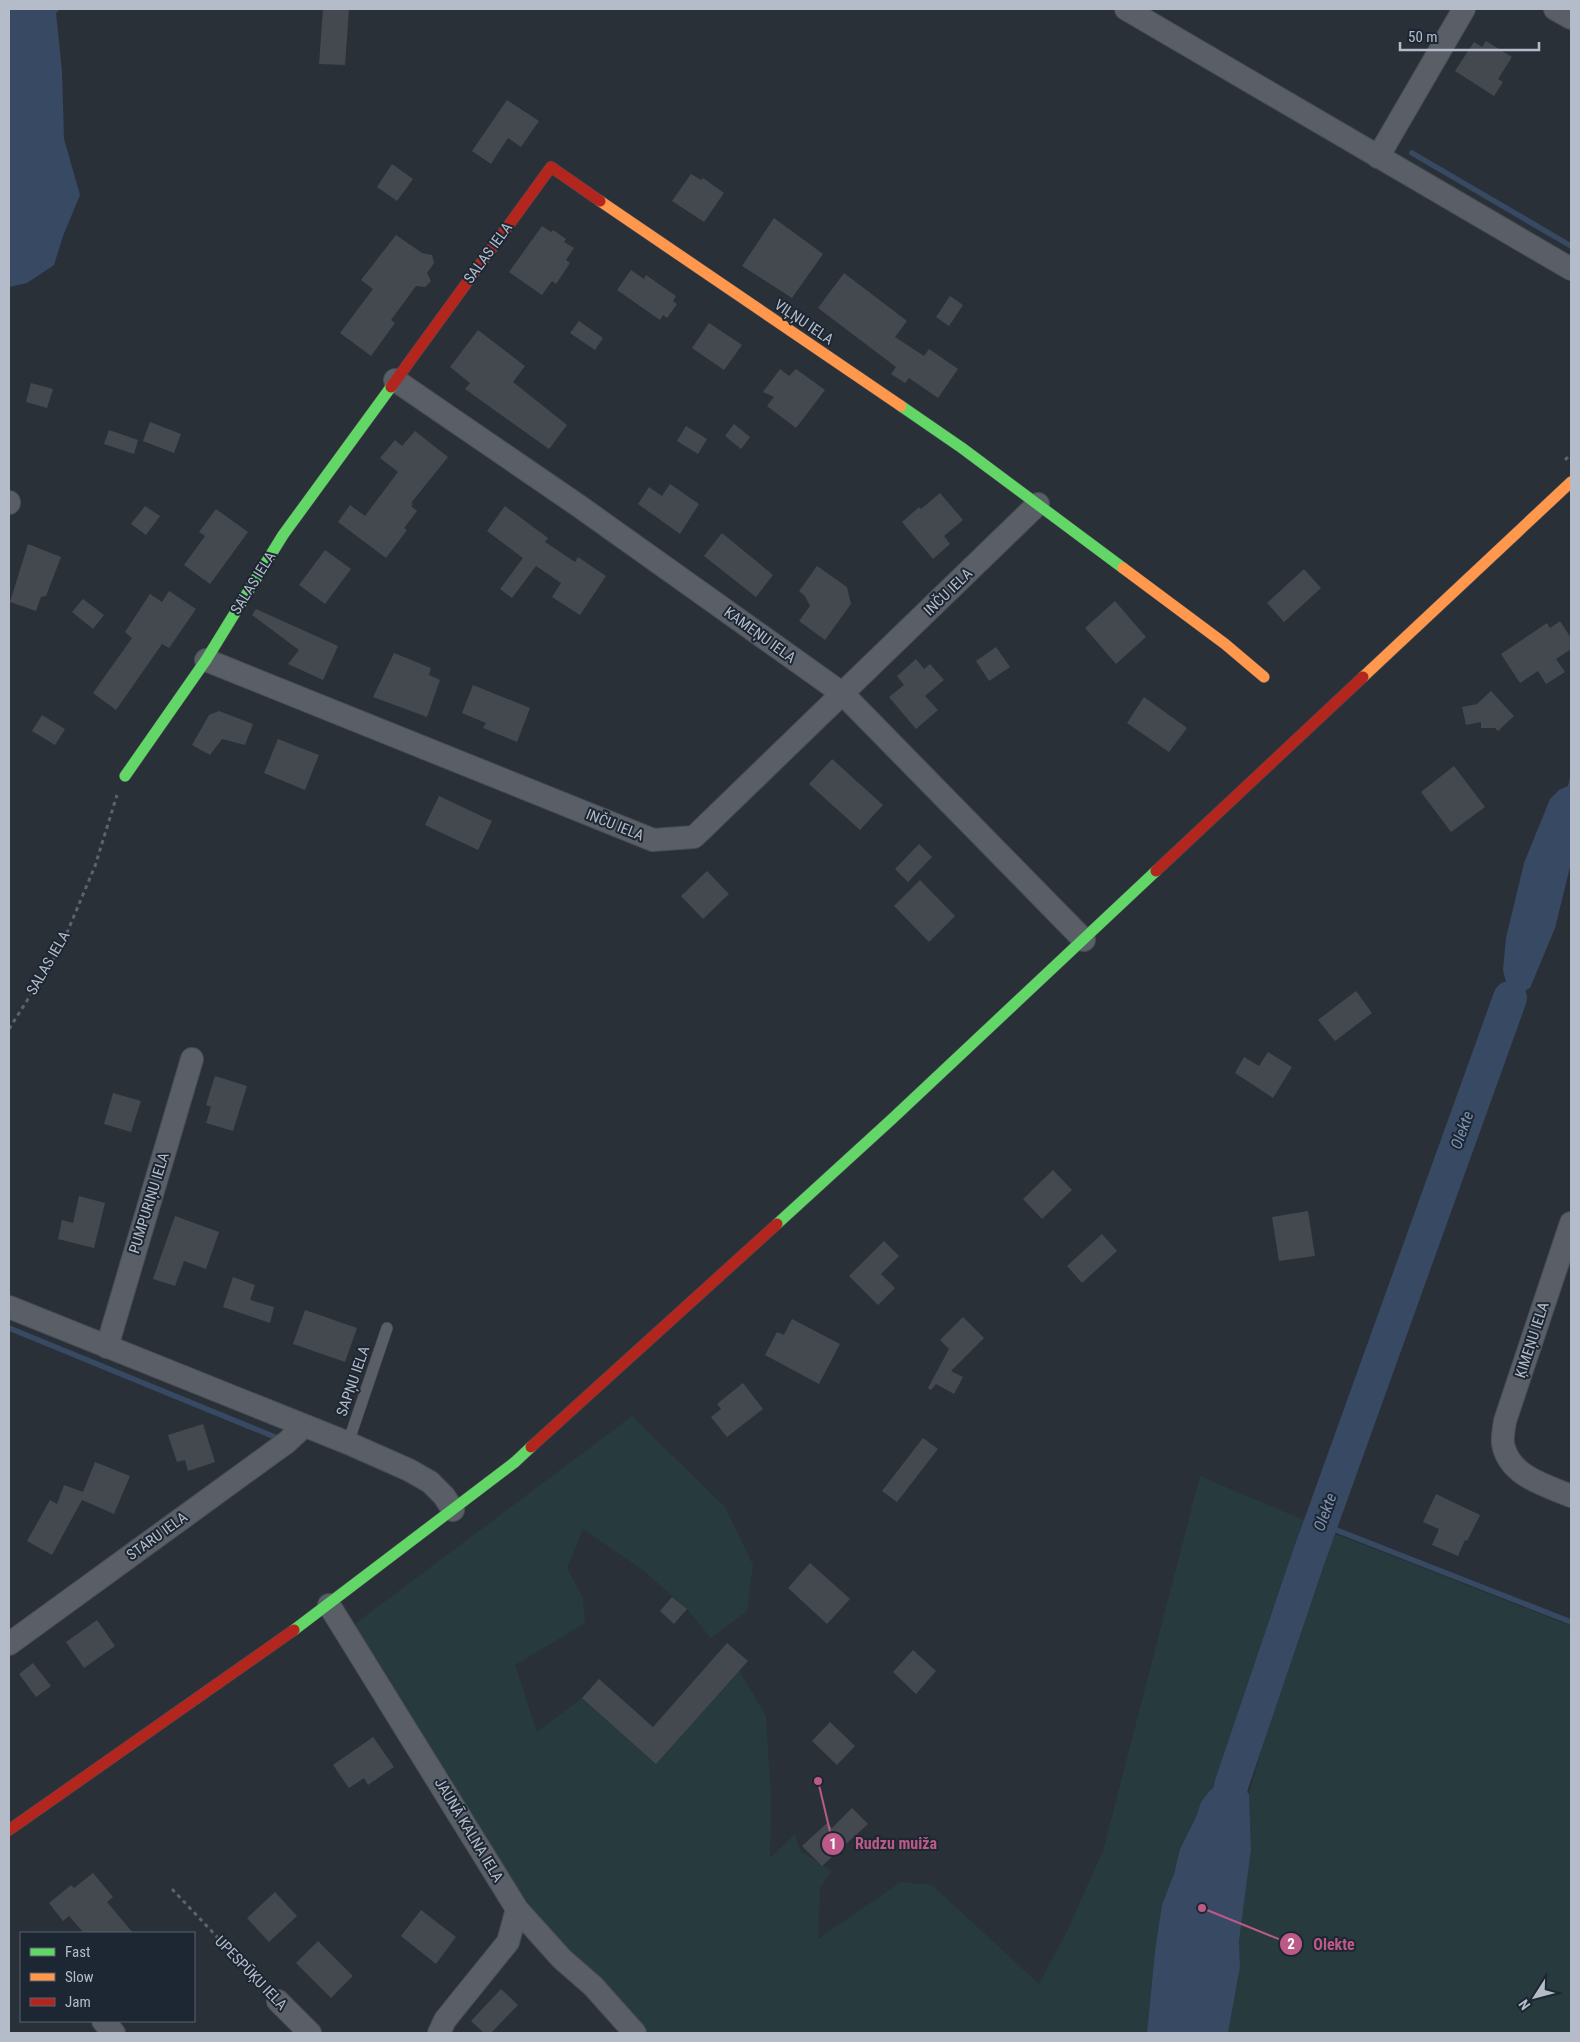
<svg xmlns="http://www.w3.org/2000/svg" width="1580" height="2042" viewBox="0 0 1580 2042" font-family="'Roboto Condensed',sans-serif">
<rect width="100%" height="100%" fill="#2a3038"/>
<!-- green -->
<path fill="#273a3e" d="M632 1416 725 1507 753 1565 747 1611 711 1638 687 1609 644 1571 583 1529 567 1568 583 1598 585 1623 515 1665 537 1732 582 1698 656 1763 739 1670 766 1716 771 1798 770 1858 795 1834 800 1851 832 1871 820 1887 818 1939 901 1882 932 1885 1039 1984 1067 1931 1103 1851 1200 1476 1315 1525 1225 1782 1210 1790 1201 1802 1196 1817 1180 1849 1155 1951 1147 2033H646L566 1952 499 1865 352 1626Z
M1323 1529 1571 1626V2033H1228L1240 1967 1239 1941 1251 1850 1249 1794Z"/>
<!-- water -->
<path fill="#384963" d="M9 9H60L56 13 62 71 64 139 80 195 63 236 54 265 27 283 9 287Z
M1571 772V863L1555 928 1530 988 1510 998 1503 970 1506 938 1524 863 1550 799 1559 790 1568 786Z
M1225 1782 1239 1784 1249 1794 1251 1850 1239 1941 1240 1967 1228 2033H1147L1155 1951 1162 1905 1174 1874 1180 1849 1196 1817 1201 1802 1210 1790Z"/>
<g fill="none" stroke-linecap="round" stroke-linejoin="round">
<!-- stream -->
<path stroke="#384963" stroke-width="5.5" d="M1412 153 1571 246
M9 1328 275 1437
M1321 1524 1571 1622"/>
<!-- river -->
<path stroke="#384963" stroke-width="34" d="M1220 1829 1232 1783 1308 1559 1510 998"/>
</g>
<!-- building -->
<path fill="#444950" d="M323 9H349L345 65 319 64Z
M1486 41 1512 57 1498 79 1503 82 1494 96 1455 71 1474 42 1482 47Z
M507 100 539 121 521 147 508 138 491 164 472 151Z
M392 164 413 179 397 201 377 187Z
M691 174 701 180 703 178 724 193 704 222 672 201Z
M774 218 823 254 792 298 742 266Z
M542 226 551 232 553 230 566 239 564 242 574 248 566 260 570 263 556 284 552 281 542 295 509 272Z
M396 235 422 253 432 255 434 263 427 273 431 281 425 287 416 286 391 320 395 323 371 356 340 333 373 289 361 280Z
M631 270 644 279 646 275 676 296 673 301 677 304 667 318 663 315 660 320 617 290Z
M844 273 907 321 895 337 924 356 929 349 958 369 938 398 909 378 905 383 891 374 896 367 818 308Z
M950 296 963 305 949 326 936 317Z
M579 321 603 338 595 350 570 333Z
M709 323 742 345 724 370 692 348Z
M478 330 525 366 513 382 567 425 549 449 465 389 470 383 450 367Z
M780 369 789 376 796 369 825 390 796 428 767 406 774 397 763 392Z
M31 383 53 389 47 408 26 402Z
M150 422 181 434 174 453 143 441Z
M734 424 750 437 741 449 725 436Z
M686 426 707 439 698 454 677 441Z
M109 430 138 440 134 454 104 444Z
M415 431 448 457 411 503 413 504 411 506 417 511 404 528 407 530 386 558 338 522 350 505 365 516 398 472 380 458 395 440 402 446Z
M670 484 699 504 680 534 638 504 649 487 662 496Z
M940 493 963 520 944 536 950 544 933 559 902 522 919 507 921 509Z
M145 506 160 516 146 535 131 524Z
M505 506 548 538 545 542 575 562 578 557 606 576 580 615 552 597 561 583 536 566 512 598 500 589 523 558 487 531Z
M216 509 248 532 210 584 184 565 205 536 199 532Z
M722 533 773 575 756 597 704 556Z
M28 544 61 557 46 596 41 597 36 611 10 602Z
M325 550 351 569 325 604 299 585Z
M817 566 847 587 851 604 825 640 799 621 810 606 805 596 799 591Z
M1304 569 1321 588 1284 622 1267 603Z
M169 591 196 609 169 648 162 644 116 710 93 693 132 638 125 632 150 594 162 602Z
M83 599 104 615 93 629 72 612Z
M1115 601 1146 637 1116 664 1085 628Z
M256 609 338 646 323 680 288 664 299 650 252 615Z
M1560 621 1571 638V649L1556 659 1565 672 1546 684 1538 671 1520 683 1501 654 1547 623 1550 628Z
M996 647 1010 667 989 681 976 661Z
M394 653 431 668 429 675 440 680 427 717 373 697Z
M916 659 924 669 930 664 944 680 925 696 938 710 916 729 889 697 904 685 897 676Z
M473 685 530 708 517 742 483 728 486 723 462 713Z
M1491 691 1514 716 1498 731 1495 728H1481V722L1466 725 1462 707 1477 704Z
M1144 697 1187 728 1169 752 1127 723Z
M219 711 253 724 245 745 222 739 210 755 192 745 209 715Z
M42 715 65 729 55 745 32 731Z
M278 739 319 755 305 790 264 773Z
M832 759 883 805 860 830 809 784Z
M1454 766 1485 807 1451 832 1421 792Z
M439 796 492 821 478 850 425 825Z
M919 844 932 857 908 882 895 869Z
M707 871 729 894 703 919 681 896Z
M920 880 955 916 929 942 894 906Z
M1356 991 1372 1013 1335 1041 1318 1020Z
M1268 1052 1292 1067 1273 1098 1235 1073 1244 1057 1259 1066Z
M215 1076 247 1086 233 1131 206 1123 211 1107 206 1105Z
M113 1093 141 1101 131 1132 104 1124Z
M1053 1170 1072 1190 1042 1219 1023 1199Z
M79 1196 105 1203 94 1248 58 1239 62 1220 73 1223Z
M1308 1211 1315 1256 1279 1261 1272 1217Z
M175 1216 219 1232 206 1269 184 1261 175 1286 153 1279Z
M1102 1234 1117 1251 1082 1283 1067 1266Z
M884 1241 899 1256 881 1274 895 1288 878 1305 849 1276Z
M233 1277 255 1285 250 1300 274 1307 270 1323 223 1307Z
M305 1310 357 1328 345 1362 293 1344Z
M963 1317 984 1338 951 1371 963 1377 954 1394 936 1384 931 1390 928 1388 949 1349 940 1340Z
M792 1319 840 1344 819 1384 765 1355 777 1332 784 1335Z
M743 1383 763 1409 727 1437 711 1417 721 1409 717 1404Z
M203 1424 215 1462 188 1471 185 1460 177 1462 168 1435Z
M923 1438 938 1449 897 1502 882 1491Z
M95 1462 130 1476 114 1514 82 1500 52 1555 27 1541 50 1500 57 1504 64 1485 83 1492Z
M1436 1494 1480 1515 1467 1541 1465 1540 1458 1556 1432 1545 1439 1529 1423 1522Z
M810 1563 850 1599 827 1624 788 1588Z
M672 1597 687 1609 674 1624 660 1611Z
M97 1620 115 1646 84 1668 66 1642Z
M727 1643 748 1661 656 1764 582 1698 599 1679 653 1727Z
M913 1650 936 1671 916 1694 893 1672Z
M33 1663 51 1686 36 1697 19 1674Z
M830 1722 855 1746 837 1765 812 1741Z
M373 1737 394 1767 368 1785 364 1778 349 1788 333 1765Z
M852 1808 868 1824 822 1866 802 1846 827 1823 832 1828Z
M93 1873 113 1897 107 1902 133 1933H84L69 1916 63 1921 49 1903 71 1885 74 1888Z
M275 1892 297 1916 269 1942 247 1918Z
M421 1910 456 1937 436 1964 401 1936Z
M318 1941 353 1976 331 1998 296 1963Z
M501 1989 518 2005 491 2033H484L471 2021Z"/>
<g fill="none" stroke-linecap="round" stroke-linejoin="round">
<defs>
<path id="lane" d="M348 1443 387 1328"/>
<path id="street" d="M1126 9 1571 269
M1555 9 1571 18
M1378 157 1464 9
M395 380 579 506 843 694 1084 940
M9 502V503
M206 660 653 840 694 837 1038 504
M1571 1223 1505 1421C1504 1428 1502 1437 1503 1444 1509 1476 1545 1485 1571 1496
M9 1307 348 1443 409 1470 430 1482 444 1496 453 1510
M107 1347 192 1059
M329 1605 517 1909 562 1959 593 1986 635 2033
M9 1644 287 1442 304 1426
M278 2001 310 2033
M103 2021 114 2033
M439 2033 445 2020 508 1942 517 1909"/>
<path id="fast" d="M901 406 962 448 1123 568
M125 776 206 660 283 535 391 387
M777 1224 892 1119 1156 871
M294 1630 515 1462 531 1447"/>
<path id="slow" d="M600 201 901 406
M1123 568 1225 644 1264 677
M1363 677 1571 482"/>
<path id="jam" d="M391 387 551 167 600 201
M1156 871 1363 677
M531 1447 777 1224
M9 1830 294 1630"/>
</defs>
<!-- lane casing -->
<use href="#lane" stroke="#484c53" stroke-width="12"/>
<!-- street casing -->
<use href="#street" stroke="#484c53" stroke-width="24"/>
<!-- fast casing -->
<use href="#fast" stroke="#484c53" stroke-width="12"/>
<!-- slow casing -->
<use href="#slow" stroke="#484c53" stroke-width="12"/>
<!-- jam casing -->
<use href="#jam" stroke="#484c53" stroke-width="12"/>
<!-- path -->
<path stroke="#5d636a" stroke-width="3" stroke-dasharray="4 4" stroke-linecap="butt" d="M1565 460 1571 454
M9 1029 61 947 95 866 117 795
M172 1889 265 1988"/>
<!-- lane -->
<use href="#lane" stroke="#5a5e66" stroke-width="11"/>
<!-- street -->
<use href="#street" stroke="#5a5e66" stroke-width="22"/>
<!-- fast -->
<use href="#fast" stroke="#63d668" stroke-width="11"/>
<!-- slow -->
<use href="#slow" stroke="#ff974d" stroke-width="11"/>
<!-- jam -->
<use href="#jam" stroke="#b3261e" stroke-width="11"/>
</g>
<g text-anchor="middle" dominant-baseline="central" stroke-width="4" stroke-linejoin="round" paint-order="stroke">
<!-- street labels -->
<g font-size="15" fill="#b4bcc9" stroke="#1d2633">
<text transform="translate(488 253) rotate(-54)">SALAS IELA</text>
<text transform="translate(804 322) rotate(34)">VIĻŅU IELA</text>
<text transform="translate(253 583) rotate(-58)">SALAS IELA</text>
<text transform="translate(948 592) rotate(-44)">INČU IELA</text>
<text transform="translate(760 635) rotate(36)">KAMEŅU IELA</text>
<text transform="translate(615 825) rotate(22)">INČU IELA</text>
<text transform="translate(48 963) rotate(-60)">SALAS IELA</text>
<text transform="translate(149 1203) rotate(-73)">PUMPURIŅU IELA</text>
<text transform="translate(1532 1340) rotate(-72)">ĶIMEŅU IELA</text>
<text transform="translate(353 1381) rotate(-71)">SAPŅU IELA</text>
<text transform="translate(157 1536) rotate(-36)">STARU IELA</text>
<text transform="translate(469 1830) rotate(59)">JAUNĀ KALNA IELA</text>
<text transform="translate(251 1973) rotate(46)">UPESPŪĶU IELA</text>
</g>
<!-- water labels -->
<g font-size="16" font-style="italic" fill="#7c92b1" stroke="#1d2633">
<text transform="translate(1462 1130) rotate(-70)">Olekte</text>
<text transform="translate(1325 1512) rotate(-70)">Olekte</text>
</g>
</g>
<!-- callouts -->
<path fill="none" stroke="#bc5a87" stroke-width="2" d="M818 1781L833 1844M1202 1908L1291 1944"/>
<g fill="#bc5a87" stroke="#1d2633" stroke-width="2">
<circle cx="818" cy="1781" r="5"/>
<circle cx="1202" cy="1908" r="5"/>
<circle cx="833" cy="1844" r="12"/>
<circle cx="1291" cy="1944" r="12"/>
</g>
<g font-size="15" text-anchor="middle" font-weight="bold" fill="#fff">
<text x="833" y="1849">1</text>
<text x="1291" y="1949">2</text>
</g>
<g font-size="16" text-anchor="middle" font-weight="bold" fill="#bc5a87" stroke="#1d2633" stroke-width="4" stroke-linejoin="round" paint-order="stroke">
<text x="896" y="1849">Rudzu muiža</text>
<text x="1334" y="1950">Olekte</text>
</g>
<!-- border -->
<rect width="1580" height="2042" fill="none" stroke="#b4bcc9" stroke-width="20"/>
<!-- legend -->
<rect x="20" y="1932" width="175" height="90" fill="#1d2633" stroke="#59626f"/>
<rect x="30" y="1948" width="25" height="8" fill="#63d668" stroke="#59626f"/>
<text x="65" y="1957" font-size="15" fill="#b4bcc9">Fast</text>
<rect x="30" y="1973" width="25" height="8" fill="#ff974d" stroke="#59626f"/>
<text x="65" y="1982" font-size="15" fill="#b4bcc9">Slow</text>
<rect x="30" y="1998" width="25" height="8" fill="#b3261e" stroke="#59626f"/>
<text x="65" y="2007" font-size="15" fill="#b4bcc9">Jam</text>
<!-- north arrow -->
<g transform="translate(1535 1997) rotate(234)" stroke="#1d2633" stroke-width="4" paint-order="stroke">
<path d="M0-4L9 19L0 12L-9 19Z" fill="#b4bcc9"/>
<text y="-8" font-size="14" font-weight="bold" text-anchor="middle" fill="#b4bcc9">N</text>
</g>
<!-- scale -->
<path d="M1400 42v8h139v-8" fill="none" stroke="#b4bcc9" stroke-width="2.5"/>
<text x="1408" y="42" font-size="15" fill="#b4bcc9" stroke="#1d2633" stroke-width="4" paint-order="stroke">50 m</text>
</svg>
